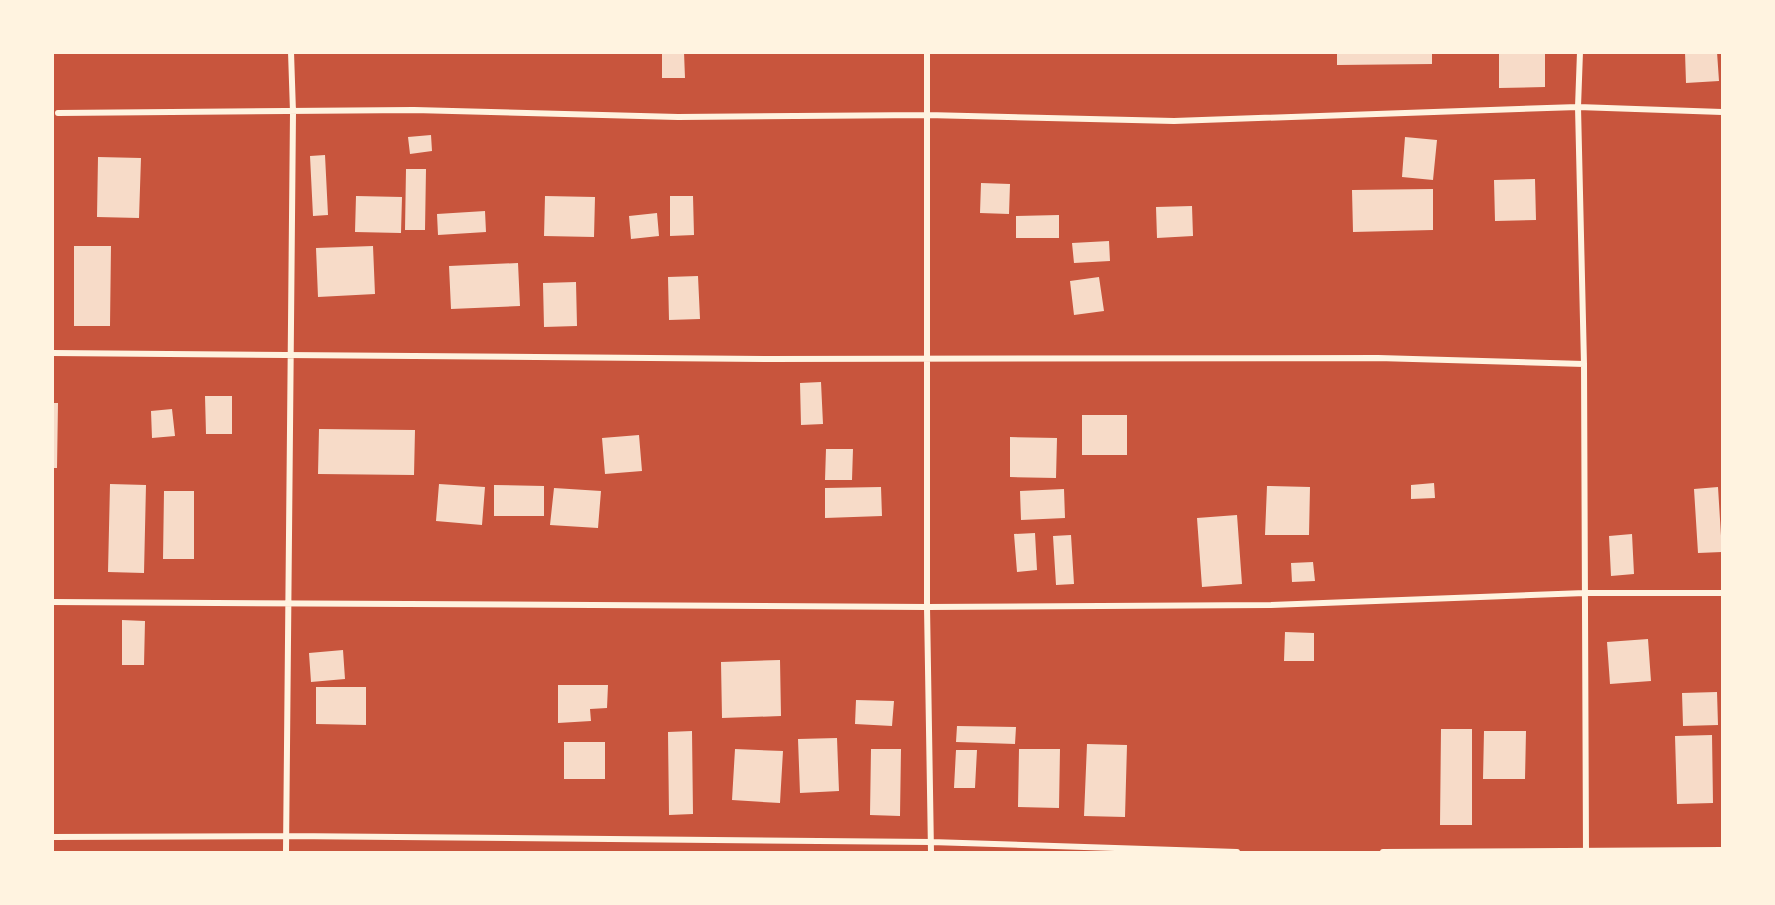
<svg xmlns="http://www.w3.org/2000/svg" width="1775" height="905" viewBox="0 0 1775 905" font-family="Cabin,sans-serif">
<rect width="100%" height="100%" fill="#c8553d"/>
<!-- building -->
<path fill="#f7dbc8" d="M662 52H684L685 78H662Z
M1337 52H1432V64L1337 65Z
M1499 52H1545V87L1499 88Z
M1685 52H1717L1719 81 1686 83Z
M431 135 432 151 410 154 408 137Z
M1405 137 1437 140 1433 180 1402 177Z
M325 155 328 215 313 216 310 156Z
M98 157 141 158 139 218 97 217Z
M406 169H426L425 230H405Z
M1535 179 1536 220 1495 221 1494 180Z
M981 183 1010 184 1009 214 980 213Z
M1433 189V230L1353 232 1352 190Z
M356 196 402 197 401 233 355 232Z
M545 196 595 197 594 237 544 236Z
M670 196H693L694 235 670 236Z
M1192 206 1193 236 1157 238 1156 207Z
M485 211 486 232 438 235 437 214Z
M657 213 659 236 631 239 629 216Z
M1059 215V238H1016V216Z
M1109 241 1110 261 1074 263 1072 243Z
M74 246H111L110 326H74Z
M373 246 375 294 318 297 316 248Z
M518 263 520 306 451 309 449 266Z
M698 276 700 319 669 320 668 277Z
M1099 277 1104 311 1074 315 1070 281Z
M576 282 577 326 544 327 543 283Z
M821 382 823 424 801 425 800 383Z
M205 396H232V434H206Z
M52 403H58L57 468H52Z
M172 409 175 436 152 438 151 411Z
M1082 415H1127V455H1082Z
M319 429 415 430 414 475 318 474Z
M639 435 642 471 605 474 602 438Z
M1010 437 1057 438 1056 478 1010 477Z
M826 449H853L852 480H825Z
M1434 483 1435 498 1411 499V485Z
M110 484 146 485 144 573 108 572Z
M439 484 485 487 482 525 436 521Z
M494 485 544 486V516H494Z
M1267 486 1310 487 1309 535H1265Z
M881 487 882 516 825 518V488Z
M1718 487 1722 552 1698 553 1694 489Z
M554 488 601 491 598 528 550 525Z
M1064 489 1065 518 1021 520 1020 491Z
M164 491H194V559H163Z
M1237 515 1242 584 1202 587 1197 518Z
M1035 533 1037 570 1017 572 1014 534Z
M1632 534 1634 574 1611 576 1609 536Z
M1071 535 1074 584 1056 585 1053 536Z
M1313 562 1315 581 1292 582 1291 563Z
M122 620 145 621 144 665H122Z
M1285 632 1314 633V661H1284Z
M1648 639 1651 681 1610 684 1607 642Z
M343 650 345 679 311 682 309 653Z
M780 660 781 716 722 718 721 662Z
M558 685H608L607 708 590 709 591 721 558 723Z
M316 687H366V725L316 724Z
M1717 692 1718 725 1683 726 1682 693Z
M856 700 894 701 892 726 855 724Z
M957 726 1016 727 1015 744 956 742Z
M1441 729H1472V825H1440Z
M692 731 693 814 669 815 668 732Z
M1484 731H1526L1525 779H1483Z
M1712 735 1713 803 1677 804 1675 736Z
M837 738 839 791 800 793 798 739Z
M564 742H605V779H564Z
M1087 744 1127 745 1125 817 1084 816Z
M735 749 783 751 780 803 732 800Z
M871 749H901L900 816 870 815Z
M1019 749H1060L1059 808 1018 807Z
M956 750H977L975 788H954Z"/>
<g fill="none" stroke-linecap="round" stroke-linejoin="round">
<!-- minor -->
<path stroke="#fff3e0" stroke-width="6" d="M927 52V607L931 852
M1580 52 1578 107 1584 364 1586 852
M58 113 414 110 678 117 927 115 1174 121 1578 107 1722 112
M52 353 767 359 1378 358 1584 364
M52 602 927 607 1271 605 1585 593H1722
M52 837 286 836 931 842 1237 852
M286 852 293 112 291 52
M1383 852 1722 850"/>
</g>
<!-- border -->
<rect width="1775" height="905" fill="none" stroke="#fff3e0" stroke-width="108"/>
</svg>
